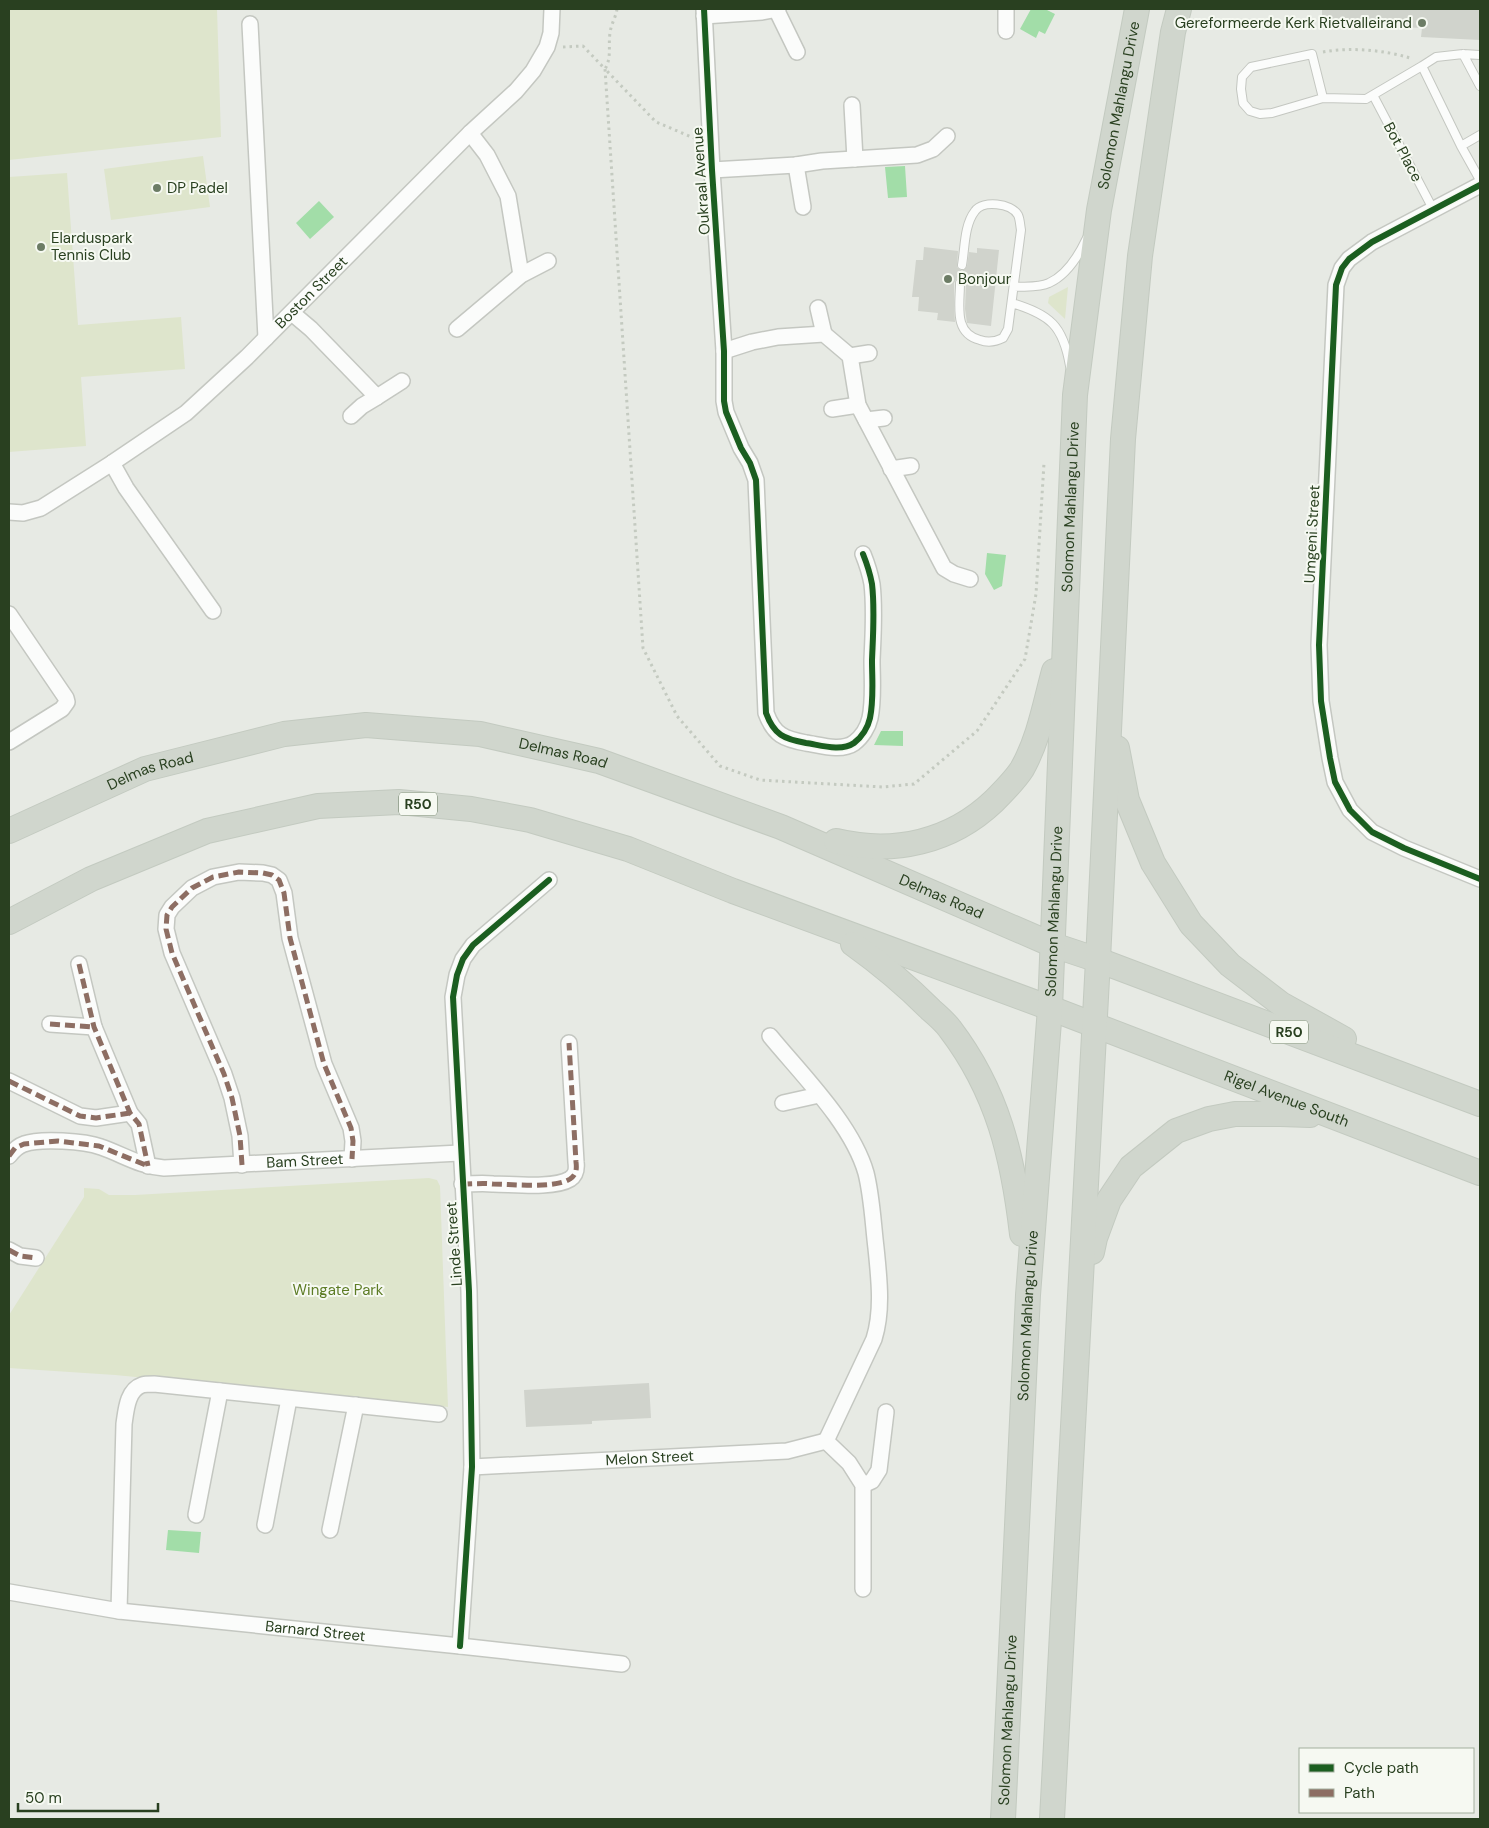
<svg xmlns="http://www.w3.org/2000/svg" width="1489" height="1828" viewBox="0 0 1489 1828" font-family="'DM Sans',sans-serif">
<rect width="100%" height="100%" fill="#e7eae4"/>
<!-- green -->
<path fill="#dee5cc" d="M9 9H217L221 137 9 160Z
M203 156 210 207 111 220 104 169Z
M67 173 78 325 181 317 185 369 81 377 86 446 9 452V177Z
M1068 287 1065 319 1048 303 1049 297Z
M429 1178 437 1180 440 1186 448 1407 115 1375 9 1368V1315L84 1197V1188L99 1189 109 1195H135Z"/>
<!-- water -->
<path fill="#a2dda8" d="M1031 9H1045L1055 14 1045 34 1039 31 1036 38 1020 29Z
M905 166 907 197 888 198 885 167Z
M319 201 334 217 310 239 296 223Z
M987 553 1006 555 1002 586 994 590 985 574Z
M881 731H903V746L874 745Z
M168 1530 201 1532 199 1553 166 1550Z"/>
<!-- building -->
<path fill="#d0d3cc" d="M1322 9H1480V40L1421 37 1422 28 1397 27V24L1322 21Z
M924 247 958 251 957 267 962 271 967 266 969 252 977 253V248L999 250 991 326 967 323 965 309 966 283 961 277 957 278 954 283V309L955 322 937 320 938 313 918 311 919 297H912L916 260H923Z
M649 1383 651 1418 592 1421V1424L526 1427 524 1390Z"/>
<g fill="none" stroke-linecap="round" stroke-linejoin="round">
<defs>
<path id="lane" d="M1463 54 1480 86
M1373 95 1433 209
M1323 98 1312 54 1251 67 1242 77 1241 89 1243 103 1250 111 1260 114 1272 113 1323 98 1366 99 1422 66
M1480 135 1461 146 1480 180
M1461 146 1422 66 1436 57 1463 54 1480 55
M960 283C960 305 953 333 980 340 988 343 995 342 1003 338L1008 329 1021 230C1020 225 1020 219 1018 215 1011 203 983 200 975 211 964 225 965 248 962 265
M1014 287C1025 286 1039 288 1049 283 1067 275 1079 255 1087 238
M1012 303C1050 315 1063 325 1070 366"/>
<g id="street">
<path d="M704 9 712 170 724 351V401L726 412 741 448 750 463 756 480 766 713C774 735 784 739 806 743 820 745 841 752 854 743 862 737 868 727 870 718 874 699 872 679 872 660 873 635 875 609 872 584 870 573 867 564 863 554"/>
<path d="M776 9 797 52"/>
<path d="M1006 9V31"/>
<path d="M704 16 762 12 778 9"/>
<path d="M250 24 266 338"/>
<path d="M852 105 855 159"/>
<path d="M470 133 487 155 508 196 521 275"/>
<path d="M796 165 803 207"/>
<path d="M712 170 796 165 822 161 917 155 933 149 947 136"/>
<path d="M1480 185 1372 242 1349 259 1342 268 1336 285 1319 645 1321 701 1330 758 1335 782 1350 810 1372 832 1404 848 1480 879"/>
<path d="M818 308 824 334"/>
<path d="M292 313 311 329 377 397 402 381"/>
<path d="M457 329 521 275 548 261"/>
<path d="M724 351 752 342 778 337 824 334 850 356 858 405 944 568 954 574 970 579"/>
<path d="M850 356 869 353"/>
<path d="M832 409 858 405"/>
<path d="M351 416 362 406 377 397"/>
<path d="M866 420 884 418"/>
<path d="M112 463 126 488 213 611"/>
<path d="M891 469 911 466"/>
<path id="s1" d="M9 512 23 513 41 508 112 463 186 413 247 357 470 133 516 91 533 71 547 47 551 33 552 9"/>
<path d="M9 614 66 698 67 702 62 709 9 742"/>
<path d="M79 964 94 1027 130 1113 139 1124 148 1166"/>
<path d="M50 1024 94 1027"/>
<path d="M770 1036C802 1075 852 1124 866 1173 872 1197 873 1223 876 1248 879 1278 883 1310 874 1339L826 1441"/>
<path d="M9 1081 80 1116 96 1118 130 1113"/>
<path d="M783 1103 819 1095"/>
<path id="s2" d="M9 1156C13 1151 18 1146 24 1144 40 1138 85 1141 101 1147 124 1155 139 1166 164 1168L460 1153"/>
<path d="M242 1165 240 1136 232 1098 224 1074 172 953 166 929 167 915 172 907 192 888 213 877 239 872 263 873 272 875 279 880 284 893 290 938 324 1064 351 1128 353 1141 352 1159"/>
<path d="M462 1184C473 1184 483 1183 493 1184 512 1184 554 1189 570 1179 576 1175 577 1170 576 1162L569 1043"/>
<path d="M9 1250 20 1256 36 1258"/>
<path d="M826 1441 849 1463 863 1485V1589"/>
<path id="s3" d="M472 1467 787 1451 826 1441"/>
<path d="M863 1485 872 1481 879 1470 886 1412"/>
<path d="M196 1515 220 1391"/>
<path d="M265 1525 289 1399"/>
<path d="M330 1530 356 1405"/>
<path id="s4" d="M9 1592 119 1611 460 1646 622 1664"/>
<path d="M119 1611 124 1424C126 1411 127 1390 142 1385 145 1384 150 1384 154 1384L439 1414"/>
<path d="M460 1646 472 1467 471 1402 469 1291 453 997 457 975 463 959 473 945 549 880"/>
</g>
<g id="primary">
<path d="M1117 748 1127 800 1153 863 1191 924 1230 965 1281 1004 1344 1039"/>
<path id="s5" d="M9 831 145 769 284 734 366 725 480 734 599 761 781 827 1053 945 1098 960 1480 1104"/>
<path d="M836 841C894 855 951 842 994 801 1004 791 1015 780 1022 769 1039 739 1045 704 1054 671"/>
<path id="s6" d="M9 922 91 879 207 831 318 806 399 802 471 809 530 820 628 849 733 891 1050 1008 1480 1173"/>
<path d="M853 944C881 964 907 986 931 1010 938 1016 945 1022 950 1029 998 1092 1013 1157 1022 1234"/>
<path d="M1092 1252 1095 1238 1109 1200 1131 1167 1176 1131 1209 1119 1235 1114H1281L1310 1115"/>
<path id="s7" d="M1003 1819 1028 1295 1050 1008 1075 395 1099 210 1137 9"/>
<path d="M1052 1819 1098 960 1123 439 1140 256 1173 32 1179 9"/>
</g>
</defs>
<!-- lane casing -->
<use href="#lane" stroke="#c4c7c1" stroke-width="10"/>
<!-- street casing -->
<use href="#street" stroke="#c4c7c1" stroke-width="18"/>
<!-- primary casing -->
<use href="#primary" stroke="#c3cac0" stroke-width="26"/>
<!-- path -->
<path stroke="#c4cac0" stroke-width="3" stroke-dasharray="2.5 4" stroke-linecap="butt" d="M617 9C616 17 611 24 610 33 608 46 612 57 605 69L656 122 694 138
M563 47 583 46 605 69 643 648 677 716 720 766 760 780 882 787 914 784 977 731 1025 659 1036 594 1044 463
M1323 52C1351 47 1384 50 1410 58"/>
<!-- lane -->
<use href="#lane" stroke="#fbfcfb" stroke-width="8"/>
<!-- street -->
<use href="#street" stroke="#fbfcfb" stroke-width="15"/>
<!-- primary -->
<use href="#primary" stroke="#d0d6cd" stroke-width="24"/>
<!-- quiet -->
<path stroke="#8d6e63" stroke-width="5" stroke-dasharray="10 5" stroke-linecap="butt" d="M79 964 94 1027 130 1113 139 1124 148 1166
M50 1024 94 1027
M9 1081 80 1116 96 1118 130 1113
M9 1156 15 1148 24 1144 58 1141 99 1146 148 1166
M242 1165 240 1136 232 1098 224 1074 172 953 166 929 167 915 172 907 192 888 213 877 239 872 263 873 272 875 279 880 284 893 290 938 324 1064 351 1128 353 1141 352 1159
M462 1184C473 1184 483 1183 493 1184 512 1184 554 1189 570 1179 576 1175 577 1170 576 1162L569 1043
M9 1250 20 1256 36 1258"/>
<defs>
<path id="cycleway" d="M704 9 712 170 724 351V401L726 412 741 448 750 463 756 480 766 713C774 735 784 739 806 743 820 745 841 752 854 743 862 737 868 727 870 718 874 699 872 679 872 660 873 635 875 609 872 584 870 573 867 564 863 554
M1480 185 1372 242 1349 259 1342 268 1336 285 1319 645 1321 701 1330 758 1335 782 1350 810 1372 832 1404 848 1480 879
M460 1646 472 1467 471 1402 469 1291 453 997 457 975 463 959 473 945 549 880"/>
</defs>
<!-- cycleway casing -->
<use href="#cycleway" stroke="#f6f9f2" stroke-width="9"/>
<!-- cycleway -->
<use href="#cycleway" stroke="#1b5e20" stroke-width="6"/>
</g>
<!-- markers -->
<g fill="#6c7c65" stroke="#f6f9f2" stroke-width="2">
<circle cx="1422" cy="23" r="5"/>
<circle cx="157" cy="188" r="5"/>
<circle cx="41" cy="247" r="5"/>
<circle cx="948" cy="279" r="5"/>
</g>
<g text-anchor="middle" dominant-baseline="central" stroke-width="4" stroke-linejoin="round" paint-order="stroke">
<!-- shield labels -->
<g fill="#f6f9f2" stroke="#66785f" stroke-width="1">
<rect x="399" y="792.5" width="38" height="23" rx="4"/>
<rect x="1270" y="1020.5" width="38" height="23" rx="4"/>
</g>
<g font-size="14" font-weight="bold" fill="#294020">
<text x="418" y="804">R50</text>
<text x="1289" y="1032">R50</text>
</g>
<!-- poi labels -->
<g font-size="15" fill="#294020" stroke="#f6f9f2" text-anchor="start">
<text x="1412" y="23" text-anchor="end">Gereformeerde Kerk Rietvalleirand</text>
<text x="167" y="188">DP Padel</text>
<text x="51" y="238">Elarduspark<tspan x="51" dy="17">Tennis Club</tspan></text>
<text x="958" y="279">Bonjour</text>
</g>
<!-- street labels -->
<g font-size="15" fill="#294020" stroke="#f6f9f2">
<text stroke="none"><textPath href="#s7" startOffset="1719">Solomon Mahlangu Drive</textPath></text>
<text transform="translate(1403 152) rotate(62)">Bot Place</text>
<text transform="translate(701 181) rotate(-94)">Oukraal Avenue</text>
<text stroke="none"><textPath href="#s1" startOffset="380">Boston Street</textPath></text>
<text stroke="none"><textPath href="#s7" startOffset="1314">Solomon Mahlangu Drive</textPath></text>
<text transform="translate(1312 534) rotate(-87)">Umgeni Street</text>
<text stroke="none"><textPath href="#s5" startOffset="575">Delmas Road</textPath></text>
<text stroke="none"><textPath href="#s5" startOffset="154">Delmas Road</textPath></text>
<text stroke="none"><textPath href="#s5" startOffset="980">Delmas Road</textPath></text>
<text stroke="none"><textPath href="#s7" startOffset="909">Solomon Mahlangu Drive</textPath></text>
<text stroke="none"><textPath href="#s6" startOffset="1352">Rigel Avenue South</textPath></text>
<text stroke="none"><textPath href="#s2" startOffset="305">Bam Street</textPath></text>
<text transform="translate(454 1244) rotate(-94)">Linde Street</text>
<text stroke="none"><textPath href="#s7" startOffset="504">Solomon Mahlangu Drive</textPath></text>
<text stroke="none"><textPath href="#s3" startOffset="178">Melon Street</textPath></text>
<text stroke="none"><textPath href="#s4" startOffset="309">Barnard Street</textPath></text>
<text stroke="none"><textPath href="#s7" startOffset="99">Solomon Mahlangu Drive</textPath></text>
</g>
<!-- park labels -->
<g font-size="15" fill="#5d7c25" stroke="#f6f9f2">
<text x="338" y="1290">Wingate Park</text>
</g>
</g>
<!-- border -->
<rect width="1489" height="1828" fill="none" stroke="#294020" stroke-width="20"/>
<!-- legend -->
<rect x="1299" y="1748" width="175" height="65" fill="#f6f9f2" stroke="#a4af9e"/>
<rect x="1309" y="1764" width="25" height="8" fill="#1b5e20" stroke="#a4af9e"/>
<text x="1344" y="1773" font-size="15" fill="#294020">Cycle path</text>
<rect x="1309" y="1789" width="25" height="8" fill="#8d6e63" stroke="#a4af9e"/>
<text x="1344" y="1798" font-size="15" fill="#294020">Path</text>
<!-- scale -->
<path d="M18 1803v8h140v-8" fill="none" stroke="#294020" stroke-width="2.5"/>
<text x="25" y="1803" font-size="15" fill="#294020" stroke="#f6f9f2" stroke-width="4" paint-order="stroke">50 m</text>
</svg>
